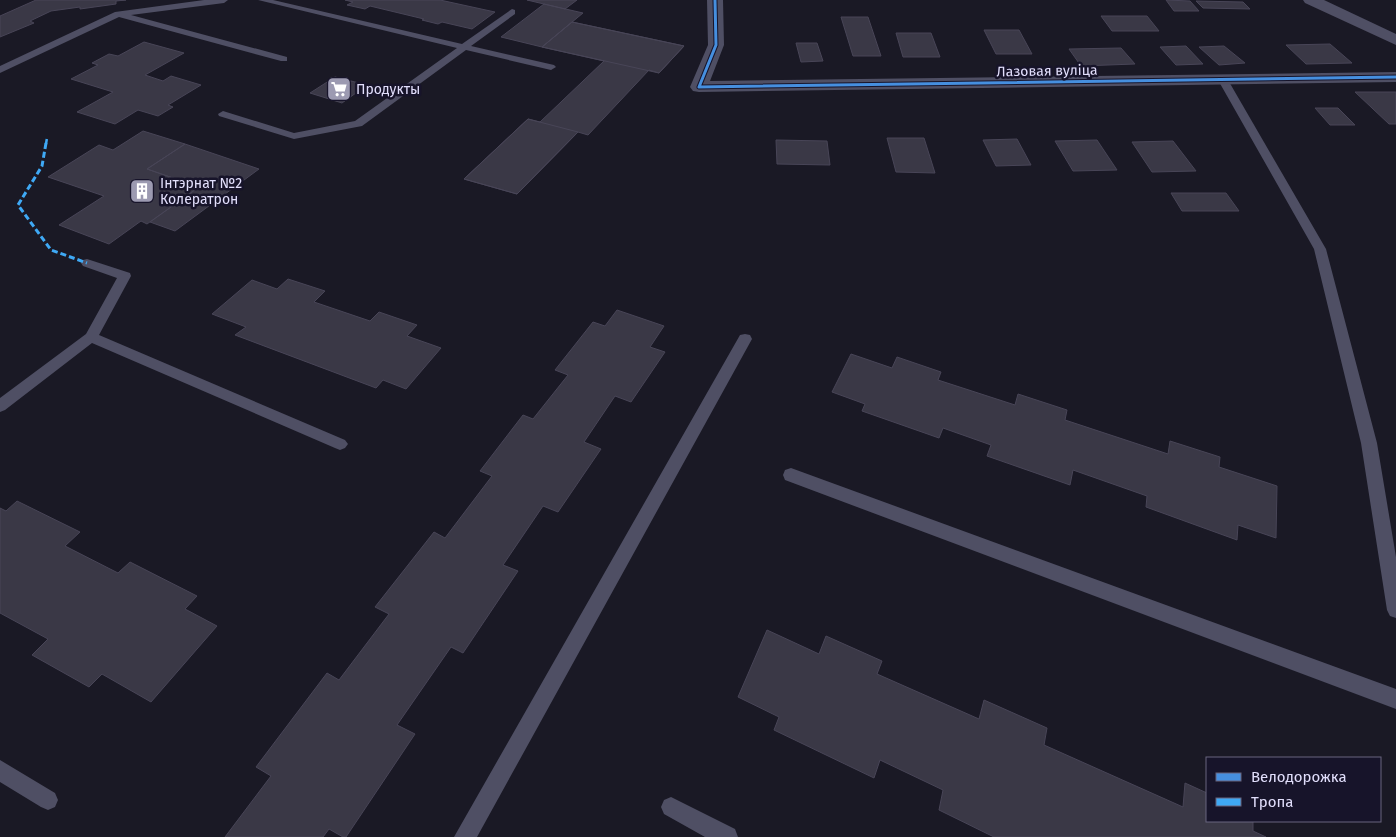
<svg xmlns="http://www.w3.org/2000/svg" width="1396" height="837" viewBox="0 0 1396 837" font-family="'Fira Sans',sans-serif">
<rect width="100%" height="100%" fill="#1a1925"/>
<!-- building -->
<path fill="#3a3846" stroke="#484557" d="M36 0H126L116 1V4L80 9V7L51 11 30 21 34 23 0 37V16Z
M345 0H440L495 12 472 29 442 22 438 24 422 20 424 19 370 6 365 9 347 5 353 2Z
M527 0H577L565 9Z
M1166 0 1190 1 1199 11H1174Z
M1196 1 1243 2 1250 9 1203 8Z
M544 4 583 13 542 47 501 37Z
M1101 16H1147L1159 31H1112Z
M841 17H868L881 56H853Z
M572 22 684 46 659 73 649 70 588 135 578 132 517 194 464 179 528 119 540 122 604 61 542 47Z
M572 22 684 46 659 73 542 47Z
M984 30H1019L1032 54H996Z
M896 33H931L940 57H903Z
M144 42 184 53 145 75 163 81 171 76 201 85 168 105 173 107 158 116 138 110 115 124 77 112 113 92 71 79 98 65 92 63 109 54 118 56Z
M796 43H817L823 61 801 62Z
M1330 44 1352 63 1306 64 1286 45Z
M1186 46 1203 64 1176 65 1160 47Z
M1224 46 1245 63 1219 65 1199 47Z
M1121 48 1135 64 1081 66 1069 49Z
M335 77 367 85 342 103 310 93Z
M1355 92H1396V124H1389Z
M1315 108H1338L1355 125H1330Z
M528 119 578 132 517 194 464 179Z
M143 131 185 144 147 169 199 187 147 224 141 221 109 244 59 225 104 196 48 177 99 145 113 150Z
M887 138H924L935 173 896 172Z
M1017 139 1031 165 996 166 983 140Z
M776 140 827 141 830 165 777 164Z
M1097 140 1117 170 1073 171 1055 141Z
M1173 141 1196 171 1152 172 1132 142Z
M185 144 259 169 175 231 150 222 199 187 147 169Z
M1171 193H1226L1239 211H1182Z
M288 279 325 291 314 302 370 321 379 312 417 325 407 336 441 348 406 389 383 380 376 388 235 335 246 327 212 314 252 280 277 289Z
M617 310 664 326 650 347 665 352 631 402 615 396 584 442 601 449 558 512 543 506 503 565 518 571 463 653 451 647 397 725 415 734 346 837H343L329 829 323 837H225L271 776 256 767 327 673 339 680 389 614 375 607 434 532 445 538 492 476 480 471 523 415 533 419 568 375 555 370 593 322 605 326Z
M851 354 892 368 897 357 941 372 938 380 1015 405 1018 394 1067 410 1065 420 1168 454 1170 441 1220 457 1219 467 1277 486 1276 538 1238 525 1237 540 1146 507 1147 496 1073 470 1070 485 987 456 991 445 943 428 939 438 862 411 865 404 832 392Z
M17 501 80 532 65 546 118 573 130 562 197 596 185 609 217 626 151 702 102 674 89 687 32 655 48 639 0 613V508L6 511Z
M767 630 819 654 826 636 882 661 877 674 979 719 984 700 1047 728 1044 745 1183 807 1185 783 1207 793V821H1253V831L1266 837H994L939 810 943 790 880 760 874 778 774 730 779 717 738 697Z"/>
<g fill="none" stroke-linecap="round" stroke-linejoin="round">
<!-- service -->
<path fill="#4f4f64" fill-rule="evenodd" d="M204 0H228L224 3 131 15 287 57V61H281L119 17 0 73V66L115 12Z
M258 0H273L462 44 512 9 515 10V14L471 46 554 65 556 67 551 70 466 50 362 126 294 139 219 116 218 114 223 111 294 133 355 121 457 48Z
M1223 77 1228 80 1326 249 1377 443 1396 557V618L1390 616 1387 610 1361 443 1314 249 1218 80Z
M87 259 130 273 131 276 99 335 345 440 348 444 345 448 340 450 335 448 92 343 5 410 0 412V398L86 334 117 278 83 266 81 263 83 260Z
M745 334 750 335 752 339 477 837H454L740 335Z
M791 468 1396 689V709L785 480 783 475 785 470Z
M0 760 55 793 58 800 55 807 48 810 41 807 0 782Z
M671 797 735 829 738 837H705L664 814 661 807 664 800Z"/>
<!-- minor -->
<path fill="#4f4f64" fill-rule="evenodd" d="M707 0H723L724 45 710 81 1396 72V82L699 92 693 91 690 87 708 45Z
M1303 0H1324L1396 34V45L1305 3Z"/>
<!-- quiet-far1 -->
<path stroke="#3fa9f5" stroke-width="2.5" stroke-dasharray="5 2.5" stroke-linecap="butt" d="M46 144 47 138"/>
<!-- quiet -->
<path stroke="#3fa9f5" stroke-width="3" stroke-dasharray="6 3" stroke-linecap="butt" d="M46 143 42 166 18 205 51 250 87 263"/>
<defs>
<path id="cycleway" d="M715 0 716 45 699 87 1396 77"/>
</defs>
<!-- cycleway casing -->
<use href="#cycleway" stroke="#17142a" stroke-width="5"/>
<!-- cycleway -->
<use href="#cycleway" stroke="#468fdf" stroke-width="3"/>
</g>
<!-- icons -->
<defs>
<symbol id="supermarket-square" viewBox="-11 -11 22 22"><rect x="-9" y="-9" width="18" height="18" rx="4" fill="#9c9ab1" stroke="#17142a"/><path d="M-6-5.5h2.5l.6 2H6L4.5 2H-2.5L-4.4-4H-6ZM-1.5 3.2a1.3 1.3 0 1 0 .1 0ZM3 3.2a1.3 1.3 0 1 0 .1 0Z" fill="#fff"/></symbol>
<symbol id="building-square" viewBox="-11 -11 22 22"><rect x="-9" y="-9" width="18" height="18" rx="4" fill="#9c9ab1" stroke="#17142a"/><path d="M-4-6H4V6H1V3H-1V6H-4ZM-2.5-4.3h1.7v1.8h-1.7ZM.8-4.3h1.7v1.8H.8ZM-2.5-1h1.7V.8h-1.7ZM.8-1h1.7V.8H.8Z" fill="#fff"/></symbol>
</defs>
<g fill-rule="evenodd">
<use href="#supermarket-square" x="325" y="75" width="28" height="28"/>
<use href="#building-square" x="128" y="177" width="28" height="28"/>
</g>
<g text-anchor="middle" dominant-baseline="central" stroke-width="5" stroke-linejoin="round" paint-order="stroke">
<!-- far-street labels -->
<g font-size="14" fill="#e2dffc" stroke="#17142a">
<text transform="translate(1047 71) rotate(-1)">Лазовая вуліца</text>
</g>
<!-- far-poi labels -->
<g font-size="14" fill="#e2dffc" stroke="#17142a" text-anchor="start">
<text x="356" y="89">Продукты</text>
<text x="160" y="183">Інтэрнат №2<tspan x="160" dy="16">Колератрон</tspan></text>
</g>
</g>
<!-- legend -->
<rect x="1206" y="757" width="175" height="65" fill="#17142a" stroke="#68657e"/>
<rect x="1216" y="773" width="25" height="8" fill="#468fdf" stroke="#68657e"/>
<text x="1251" y="782" font-size="15" fill="#e2dffc">Велодорожка</text>
<rect x="1216" y="798" width="25" height="8" fill="#3fa9f5" stroke="#68657e"/>
<text x="1251" y="807" font-size="15" fill="#e2dffc">Тропа</text>
</svg>
